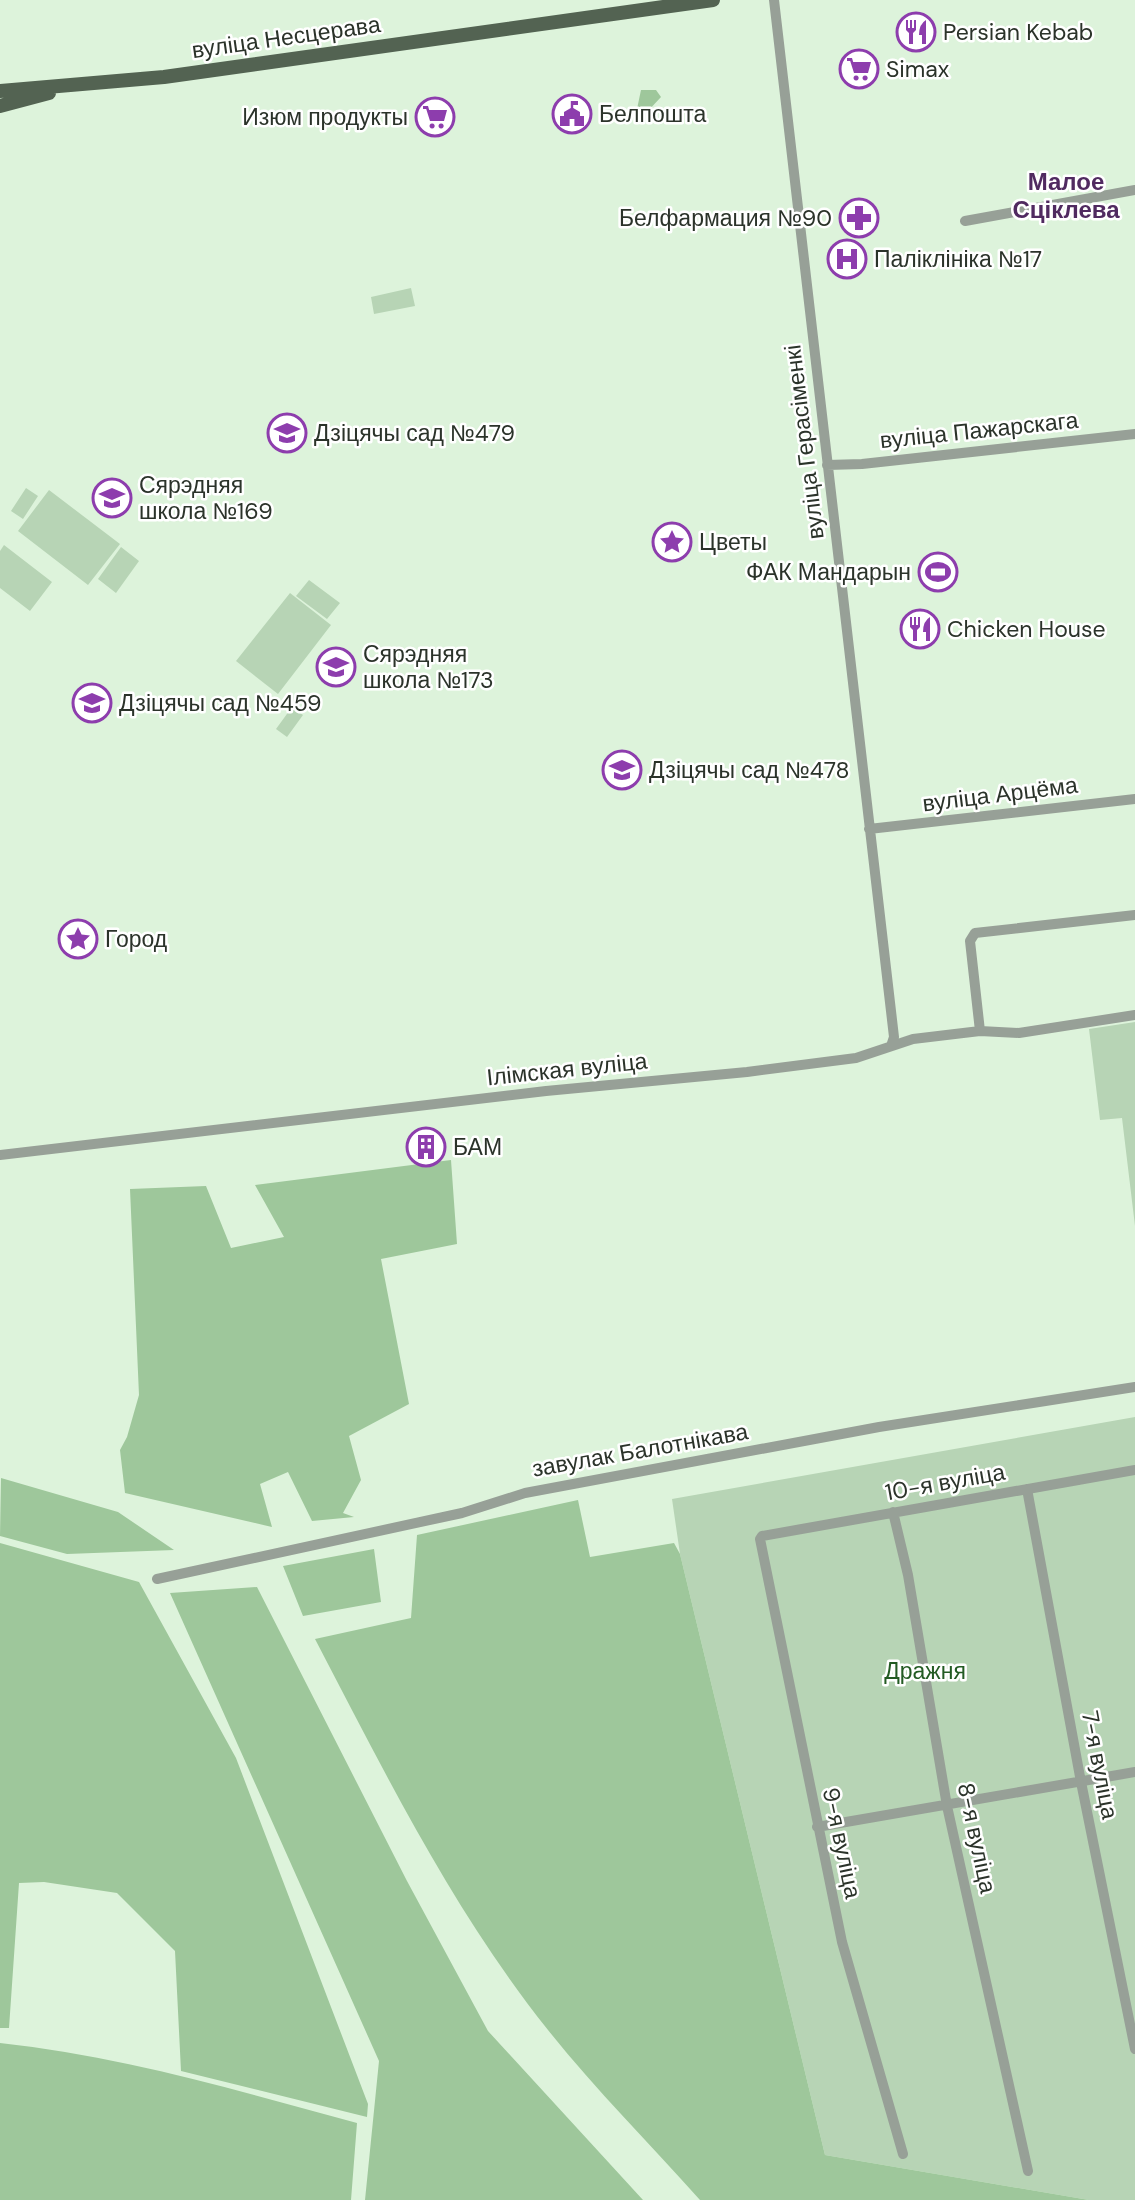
<svg xmlns="http://www.w3.org/2000/svg" width="1135" height="2200" viewBox="0 0 1135 2200" font-family="'DM Sans',sans-serif">
<rect width="100%" height="100%" fill="#ddf3db"/>
<!-- green -->
<path fill="#b7d4b5" d="M411 288 415 306 374 314 371 297Z
M26 488 38 496 23 519 11 511Z
M49 490 120 544 88 585 18 531Z
M4 545 52 582 30 611 0 588V551Z
M121 547 139 561 116 593 98 579Z
M309 580 340 603 327 619 296 596Z
M290 593 331 625 278 694 236 661Z
M292 707 303 715 287 737 276 729Z
M1135 1022V1226L1122 1118 1100 1120 1089 1029Z
M1135 1417V2200H1089L825 2155 680 1554 672 1499Z"/>
<!-- forest -->
<path fill="#9ec79b" d="M641 90H656L661 97 647 112 637 109Z
M451 1160 457 1244 381 1259 409 1404 349 1436 361 1480 343 1513 354 1517 312 1521 288 1472 260 1484 272 1527 125 1493 120 1450 127 1437 139 1395 130 1189 206 1186 231 1248 284 1237 255 1185Z
M1 1478 118 1512 174 1550 67 1554 0 1536Z
M578 1500 590 1557 674 1543 680 1554 825 2155 1089 2200H700C650 2144 595 2089 548 2030 453 1911 385 1773 315 1639L411 1618 417 1535Z
M0 1543 139 1582 236 1758 368 2104 367 2117 181 2071 175 1951 117 1893 44 1882 19 1883 9 2028H0Z
M374 1549 381 1602 303 1616 283 1566Z
M257 1587 407 1881 488 2031 643 2200H365L379 2061 170 1593Z
M0 2043C122 2056 239 2091 357 2123L351 2200H0Z"/>
<g fill="none" stroke-linecap="round" stroke-linejoin="round">
<!-- minor -->
<path stroke="#97a097" stroke-width="10" d="M774 0 894 1037 891 1046
M965 221 1135 190
M827 465 862 464 1135 434
M869 829 1135 799
M980 1031 970 941 975 933 1135 915
M0 1155 546 1091 747 1072 856 1058 913 1039 980 1031 1019 1033 1135 1015
M1027 1489 1081 1782 1135 2049
M893 1512 908 1575 947 1806 1028 2171
M157 1579 462 1513 525 1493 879 1427 1135 1387
M817 1827 1135 1772
M903 2154 842 1942 760 1539 762 1536 1135 1470"/>
<!-- major -->
<path stroke="#536352" stroke-width="14" d="M0 91 164 77 713 0
M0 106 49 93"/>
</g>
<!-- icons -->
<defs>
<symbol id="restaurant-ring" viewBox="-11 -11 22 22"><circle r="9.5" fill="#fff" stroke="#8d3dad" stroke-width="1.5"/><path d="M-5-6h1v4h1v-4h1v4h1v-4h1v5L-1.5 .5V6h-2V.5L-5-1ZM5-6V6H3V1.5H1.5Q1.5-4 5-6Z" fill="#8d3dad"/></symbol>
<symbol id="supermarket-ring" viewBox="-11 -11 22 22"><circle r="9.5" fill="#fff" stroke="#8d3dad" stroke-width="1.5"/><path d="M-6-5.5h2.5l.6 2H6L4.5 2H-2.5L-4.4-4H-6ZM-1.5 3.2a1.3 1.3 0 1 0 .1 0ZM3 3.2a1.3 1.3 0 1 0 .1 0Z" fill="#8d3dad"/></symbol>
<symbol id="civic-ring" viewBox="-11 -11 22 22"><circle r="9.5" fill="#fff" stroke="#8d3dad" stroke-width="1.5"/><path d="M-.6-6.5H3V-4.5H.6V-3L4-1V1h2V6H-6V1h2V-1L-.6-3ZM-1.2 2.5V6h2.4V2.5Z" fill="#8d3dad"/></symbol>
<symbol id="pharmacy-ring" viewBox="-11 -11 22 22"><circle r="9.5" fill="#fff" stroke="#8d3dad" stroke-width="1.5"/><path d="M-2-6h4v4h4v4h-4v4h-4v-4h-4v-4h4Z" fill="#8d3dad"/></symbol>
<symbol id="hospital-ring" viewBox="-11 -11 22 22"><circle r="9.5" fill="#fff" stroke="#8d3dad" stroke-width="1.5"/><path d="M-5-5h3v3.5h4V-5h3V5h-3V1.5h-4V5h-3Z" fill="#8d3dad"/></symbol>
<symbol id="school-ring" viewBox="-11 -11 22 22"><circle r="9.5" fill="#fff" stroke="#8d3dad" stroke-width="1.5"/><path d="M0-5L7-2L0 1L-7-2ZM-4 1L0 2.5L4 1V4Q0 6-4 4Z" fill="#8d3dad"/></symbol>
<symbol id="sight-ring" viewBox="-11 -11 22 22"><circle r="9.5" fill="#fff" stroke="#8d3dad" stroke-width="1.5"/><path d="M0-6L1.8-2.2L6-1.7L2.9 1.2L3.7 5.4L0 3.3L-3.7 5.4L-2.9 1.2L-6-1.7L-1.8-2.2Z" fill="#8d3dad"/></symbol>
<symbol id="stadium-ring" viewBox="-11 -11 22 22"><circle r="9.5" fill="#fff" stroke="#8d3dad" stroke-width="1.5"/><path d="M0-5a6.5 5 0 1 0 0 10a6.5 5 0 1 0 0-10ZM-3.5-1.8h7v3.6h-7Z" fill="#8d3dad"/></symbol>
<symbol id="building-ring" viewBox="-11 -11 22 22"><circle r="9.5" fill="#fff" stroke="#8d3dad" stroke-width="1.5"/><path d="M-4-6H4V6H1V3H-1V6H-4ZM-2.5-4.3h1.7v1.8h-1.7ZM.8-4.3h1.7v1.8H.8ZM-2.5-1h1.7V.8h-1.7ZM.8-1h1.7V.8H.8Z" fill="#8d3dad"/></symbol>
</defs>
<g fill-rule="evenodd">
<use href="#restaurant-ring" x="894" y="10" width="44" height="44"/>
<use href="#supermarket-ring" x="837" y="47" width="44" height="44"/>
<use href="#civic-ring" x="550" y="92" width="44" height="44"/>
<use href="#supermarket-ring" x="413" y="95" width="44" height="44"/>
<use href="#pharmacy-ring" x="837" y="196" width="44" height="44"/>
<use href="#hospital-ring" x="825" y="237" width="44" height="44"/>
<use href="#school-ring" x="265" y="411" width="44" height="44"/>
<use href="#school-ring" x="90" y="476" width="44" height="44"/>
<use href="#sight-ring" x="650" y="520" width="44" height="44"/>
<use href="#stadium-ring" x="916" y="550" width="44" height="44"/>
<use href="#restaurant-ring" x="898" y="607" width="44" height="44"/>
<use href="#school-ring" x="314" y="645" width="44" height="44"/>
<use href="#school-ring" x="70" y="681" width="44" height="44"/>
<use href="#school-ring" x="600" y="748" width="44" height="44"/>
<use href="#sight-ring" x="56" y="917" width="44" height="44"/>
<use href="#building-ring" x="404" y="1125" width="44" height="44"/>
</g>
<g text-anchor="middle" dominant-baseline="central" stroke-width="5" stroke-linejoin="round" paint-order="stroke">
<!-- poi labels -->
<g font-size="23" fill="#2b332a" stroke="#fff" text-anchor="start">
<text x="943" y="32">Persian Kebab</text>
<text x="886" y="69">Simax</text>
<text x="599" y="114">Белпошта</text>
<text x="408" y="117" text-anchor="end">Изюм продукты</text>
<text x="832" y="218" text-anchor="end">Белфармация №90</text>
<text x="874" y="259">Паліклініка №17</text>
<text x="314" y="433">Дзіцячы сад №479</text>
<text x="139" y="485">Сярэдняя<tspan x="139" dy="26">школа №169</tspan></text>
<text x="699" y="542">Цветы</text>
<text x="911" y="572" text-anchor="end">ФАК Мандарын</text>
<text x="947" y="629">Chicken House</text>
<text x="363" y="654">Сярэдняя<tspan x="363" dy="26">школа №173</tspan></text>
<text x="119" y="703">Дзіцячы сад №459</text>
<text x="649" y="770">Дзіцячы сад №478</text>
<text x="105" y="939">Город</text>
<text x="453" y="1147">БАМ</text>
</g>
<!-- street labels -->
<g font-size="23" fill="#2b332a" stroke="#fff">
<text transform="translate(286 37) rotate(-8)">вуліца Несцерава</text>
<text transform="translate(979 430) rotate(-6)">вуліца Пажарскага</text>
<text transform="translate(804 442) rotate(-97)">вуліца Герасіменкі</text>
<text transform="translate(1000 794) rotate(-7)">вуліца Арцёма</text>
<text transform="translate(567 1069) rotate(-6)">Ілімская вуліца</text>
<text transform="translate(640 1450) rotate(-10)">завулак Балотнікава</text>
<text transform="translate(945 1482) rotate(-10)">10-я вуліца</text>
<text transform="translate(1100 1765) rotate(79)">7-я вуліца</text>
<text transform="translate(977 1838) rotate(78)">8-я вуліца</text>
<text transform="translate(842 1843) rotate(78)">9-я вуліца</text>
</g>
<!-- park labels -->
<g font-size="23" fill="#235b23" stroke="#fff">
<text x="925" y="1671">Дражня</text>
</g>
<!-- neighbourhood labels -->
<g font-size="24" font-weight="bold" fill="#502a60" stroke="#fff">
<text x="1066" y="181">Малое<tspan x="1066" dy="28">Сціклева</tspan></text>
</g>
</g>
</svg>
